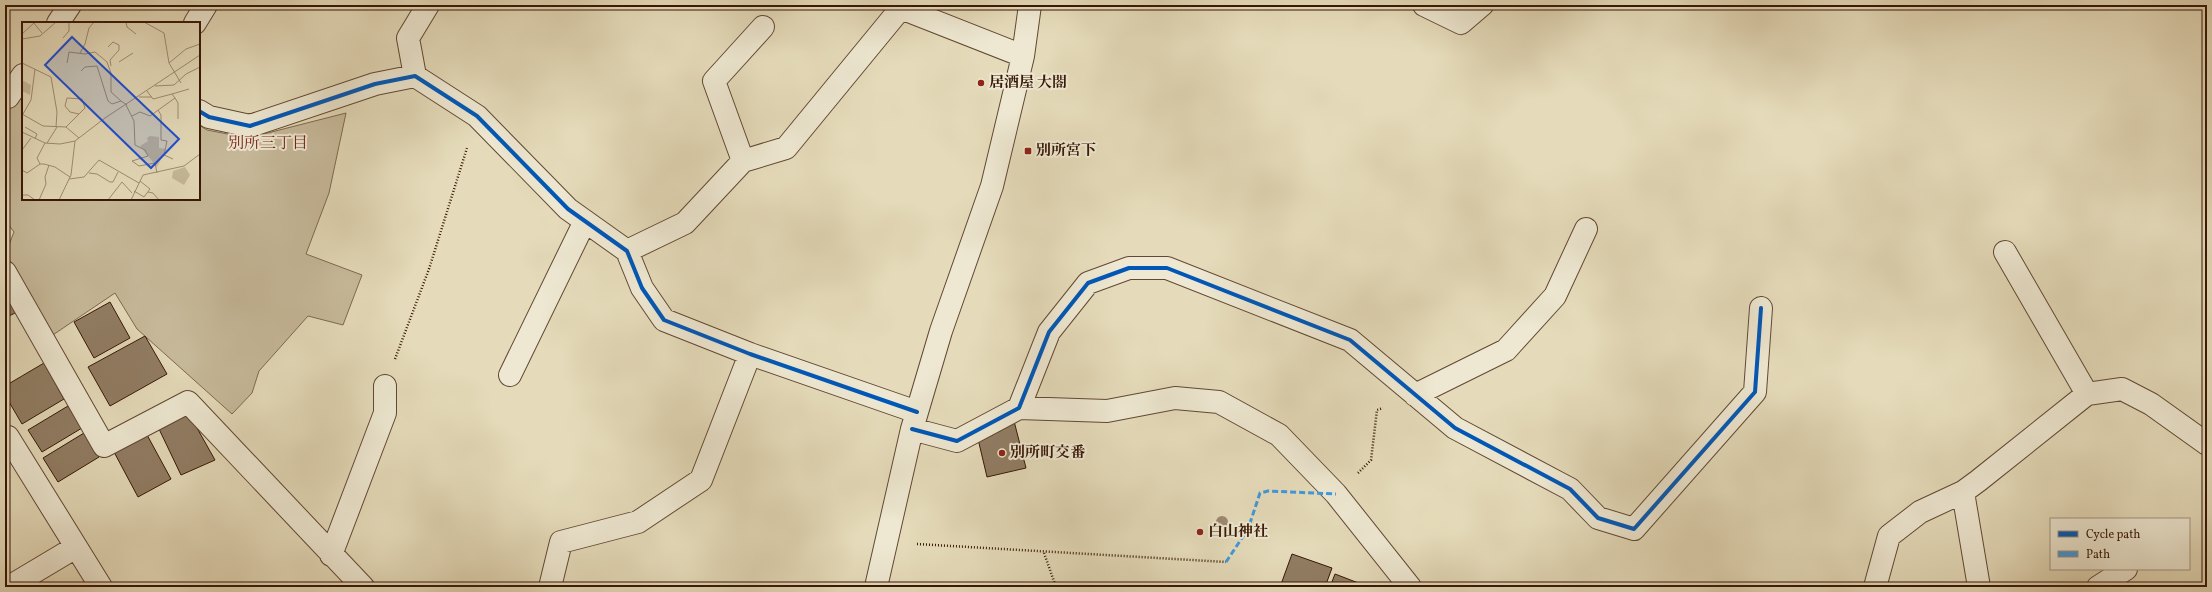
<svg xmlns="http://www.w3.org/2000/svg" width="2212" height="592" viewBox="0 0 2212 592" font-family="Vollkorn,'Noto Serif JP',serif">
<rect width="100%" height="100%" fill="#e5dbba"/>
<filter id="stains"><feTurbulence type="fractalNoise" baseFrequency=".005" numOctaves="4"/><feColorMatrix values="0 0 0 0 .2 0 0 0 0 .09 0 0 0 0 .02 0 0 0 .5 -.17"/></filter>
<radialGradient id="worn" r=".72"><stop offset=".6" stop-color="#630" stop-opacity="0"/><stop offset="1" stop-color="#630" stop-opacity=".3"/></radialGradient>
<!-- green -->
<path fill="#c7ba9b" stroke="#7f6850" d="M23 85V199H199V125L207 130 248 138 346 113 329 193 306 254 362 275 343 325 308 316 259 371 252 393 232 414 137 329 115 293 38 345 5 288V255L14 232 5 220V109L7 110Z"/>
<!-- building -->
<path fill="#917d64" stroke="#371706" d="M5 290 17 312 5 318Z
M110 302 130 338 94 358 74 322Z
M145 336 167 374 110 406 88 367Z
M44 363 64 399 22 424 5 395V386Z
M68 406 82 428 42 452 28 430Z
M188 412 215 460 181 475 159 429Z
M1014 421 1026 468 987 477 978 439 993 435 991 427Z
M84 433 99 457 58 482 43 458Z
M146 433 171 479 138 497 114 452Z
M1292 554 1332 568 1325 587H1280Z
M1335 574 1361 584 1360 587H1330Z"/>
<g fill="none" stroke-linecap="round" stroke-linejoin="round">
<defs>
<path id="minor" d="M900 5 901 8 1023 56
M1424 5 1461 23 1482 5
M58 23 70 5
M195 23 206 5
M415 76 408 38 428 5
M5 95 8 97 23 75
M199 111 209 117 250 126 375 84 415 76 477 116 568 209 627 251 642 288 664 320 750 354 917 412
M743 161 714 81 763 27
M627 251 685 223 743 161 786 148 901 8
M2005 252 2087 394
M5 272 104 446 188 402 363 587
M510 375 585 221
M1415 395 1506 350 1555 296 1586 229
M1019 408 1107 411 1175 398 1219 402 1279 435 1336 494 1410 587
M912 429 957 441 1019 408 1049 332 1088 283 1129 268H1167L1350 340 1455 428 1570 489 1598 518 1634 529 1755 392 1761 308
M8 437 101 587
M1963 492 1979 587
M331 555 385 413V386
M9 587 76 547
M550 587 561 542 638 522 701 480 750 354
M876 587 912 429 941 331 992 186 1023 56 1030 5
M1875 587 1889 536 1920 512 1963 492 1978 481 2087 394 2122 389 2151 404 2207 444
M2098 587 2126 569"/>
</defs>
<!-- minor casing -->
<use href="#minor" stroke="#624833" stroke-width="24"/>
<!-- path -->
<path stroke="#371706" stroke-width="2.5" stroke-dasharray="1 2" stroke-linecap="butt" d="M395 359 429 269 467 148
M1358 473 1371 460 1377 410 1383 408
M917 544 1226 562
M1044 553 1056 587"/>
<!-- minor -->
<use href="#minor" stroke="#eee8d2" stroke-width="22"/>
<!-- quiet -->
<path stroke="#3e9add" stroke-width="3" stroke-dasharray="6 3" stroke-linecap="butt" d="M1226 562 1248 529 1260 493 1268 491 1336 494"/>
<defs>
<path id="cycleway" d="M199 111 209 117 250 126 375 84 415 76 477 116 568 209 627 251 642 288 664 320 750 354 917 412
M912 429 957 441 1019 408 1049 332 1088 283 1129 268H1167L1350 340 1455 428 1570 489 1598 518 1634 529 1755 392 1761 308"/>
</defs>
<!-- cycleway casing -->
<use href="#cycleway" stroke="#eee8d2" stroke-width="6"/>
<!-- cycleway -->
<use href="#cycleway" stroke="#0057b8" stroke-width="4"/>
</g>
<!-- trees -->
<circle fill="#9d8a70" cx="1222" cy="522" r="6"/>
<!-- markers -->
<g fill="#8f2418" stroke="#eee8d2" stroke-width="1.5">
<circle cx="981" cy="83" r="4"/>
<rect x="1024" y="147" width="8" height="8" rx="2"/>
<circle cx="1002" cy="453" r="4"/>
<circle cx="1200" cy="532" r="4"/>
</g>
<g text-anchor="middle" dominant-baseline="central" stroke-width="4" stroke-linejoin="round" paint-order="stroke">
<!-- poi labels -->
<g font-size="15" font-weight="bold" fill="#371706" stroke="#eee8d2" text-anchor="start">
<text x="989" y="83">居酒屋 大閤</text>
<text x="1036" y="151">別所宮下</text>
<text x="1010" y="453">別所町交番</text>
<text x="1208" y="532">白山神社</text>
</g>
<!-- neighbourhood labels -->
<g font-size="16" fill="#7a1f14" stroke="#eee8d2">
<text x="268" y="144">別所三丁目</text>
</g>
</g>
<!-- overview -->
<g transform="translate(22 22)">
<rect width="178" height="178" fill="#e5dbba"/>
<path d="M0 58 9 63 8 73 0 69ZM128 114 137 115V126L144 127 135 145 118 124 126 119 125 116ZM163 145 168 153 162 163 150 156 151 149Z" fill="#c7ba9b"/>
<path fill="none" stroke="#9f8d72" stroke-width="1" d="M11 0 20 11M104 0 105 5 114 12M122 0 142 11 147 41 159 61M0 12 13 0M41 16 47 9V0M0 17 18 14 34 0M86 25 91 20 97 23V28L88 38 89 44M58 31 63 22 67 6 72 0M97 40 111 31M0 41 29 55 35 90 34 105M45 41 47 30 63 32 73 30 85 40 89 51V70L99 79M147 41 164 27 178 22M59 49 63 45 75 44 86 79 90 82 99 79 105 83M133 64 152 63 164 52 178 45M125 69 131 77 150 72 153 76 156 81V97M150 72 167 67M117 75H130M104 83 112 99 113 123 123 128 126 134 110 139 117 144 133 141 135 151M136 88 139 93V118L145 119 142 133 151 137M0 92 21 104 44 105 57 116M1 92 9 78 13 47M110 94 118 90 128 94 153 76M3 105 15 112 13 117M44 105 63 86 60 77 45 76 43 84 48 90 57 92M0 110 23 121 38 122 53 119 83 96 178 33M25 121 35 105M0 128 9 116M18 142 15 136 23 121M0 148 5 151 18 142H22L33 145 48 155M67 151 75 152 88 160H91L96 150M47 157 62 155 77 138 117 161M112 169 122 175 128 167 118 159M126 170 131 171 137 178M0 173H6L13 178M17 178 24 162 23 155 27 143M37 178 49 153 53 119M86 178 100 160 110 171M109 178 121 153 162 144 178 132"/>
<path fill="#1d4ed8" fill-opacity="0.15" stroke="#1d4ed8" stroke-width="2" d="M50 15 157 117 129 146 23 43Z"/>
<rect width="178" height="178" fill="none" stroke="#371706" stroke-width="2"/>
</g>
<!-- margin -->
<rect width="2212" height="592" fill="none" stroke="#e5dbba" stroke-width="20"/>
<rect x="6" y="6" width="2200" height="580" fill="none" stroke="#371706" stroke-width="2"/>
<rect x="10" y="10" width="2192" height="572" fill="none" stroke="#371706"/>
<!-- legend -->
<rect x="2050" y="518" width="140" height="52" fill="#eee8d2" stroke="#a59480"/>
<rect x="2058" y="531" width="20" height="6" fill="#0057b8" stroke="#a59480"/>
<text x="2086" y="538" font-size="12" fill="#371706">Cycle path</text>
<rect x="2058" y="551" width="20" height="6" fill="#3e9add" stroke="#a59480"/>
<text x="2086" y="558" font-size="12" fill="#371706">Path</text>
<rect width="100%" height="100%" filter="url(#stains)"/>
<rect width="100%" height="100%" fill="url(#worn)"/>
</svg>
